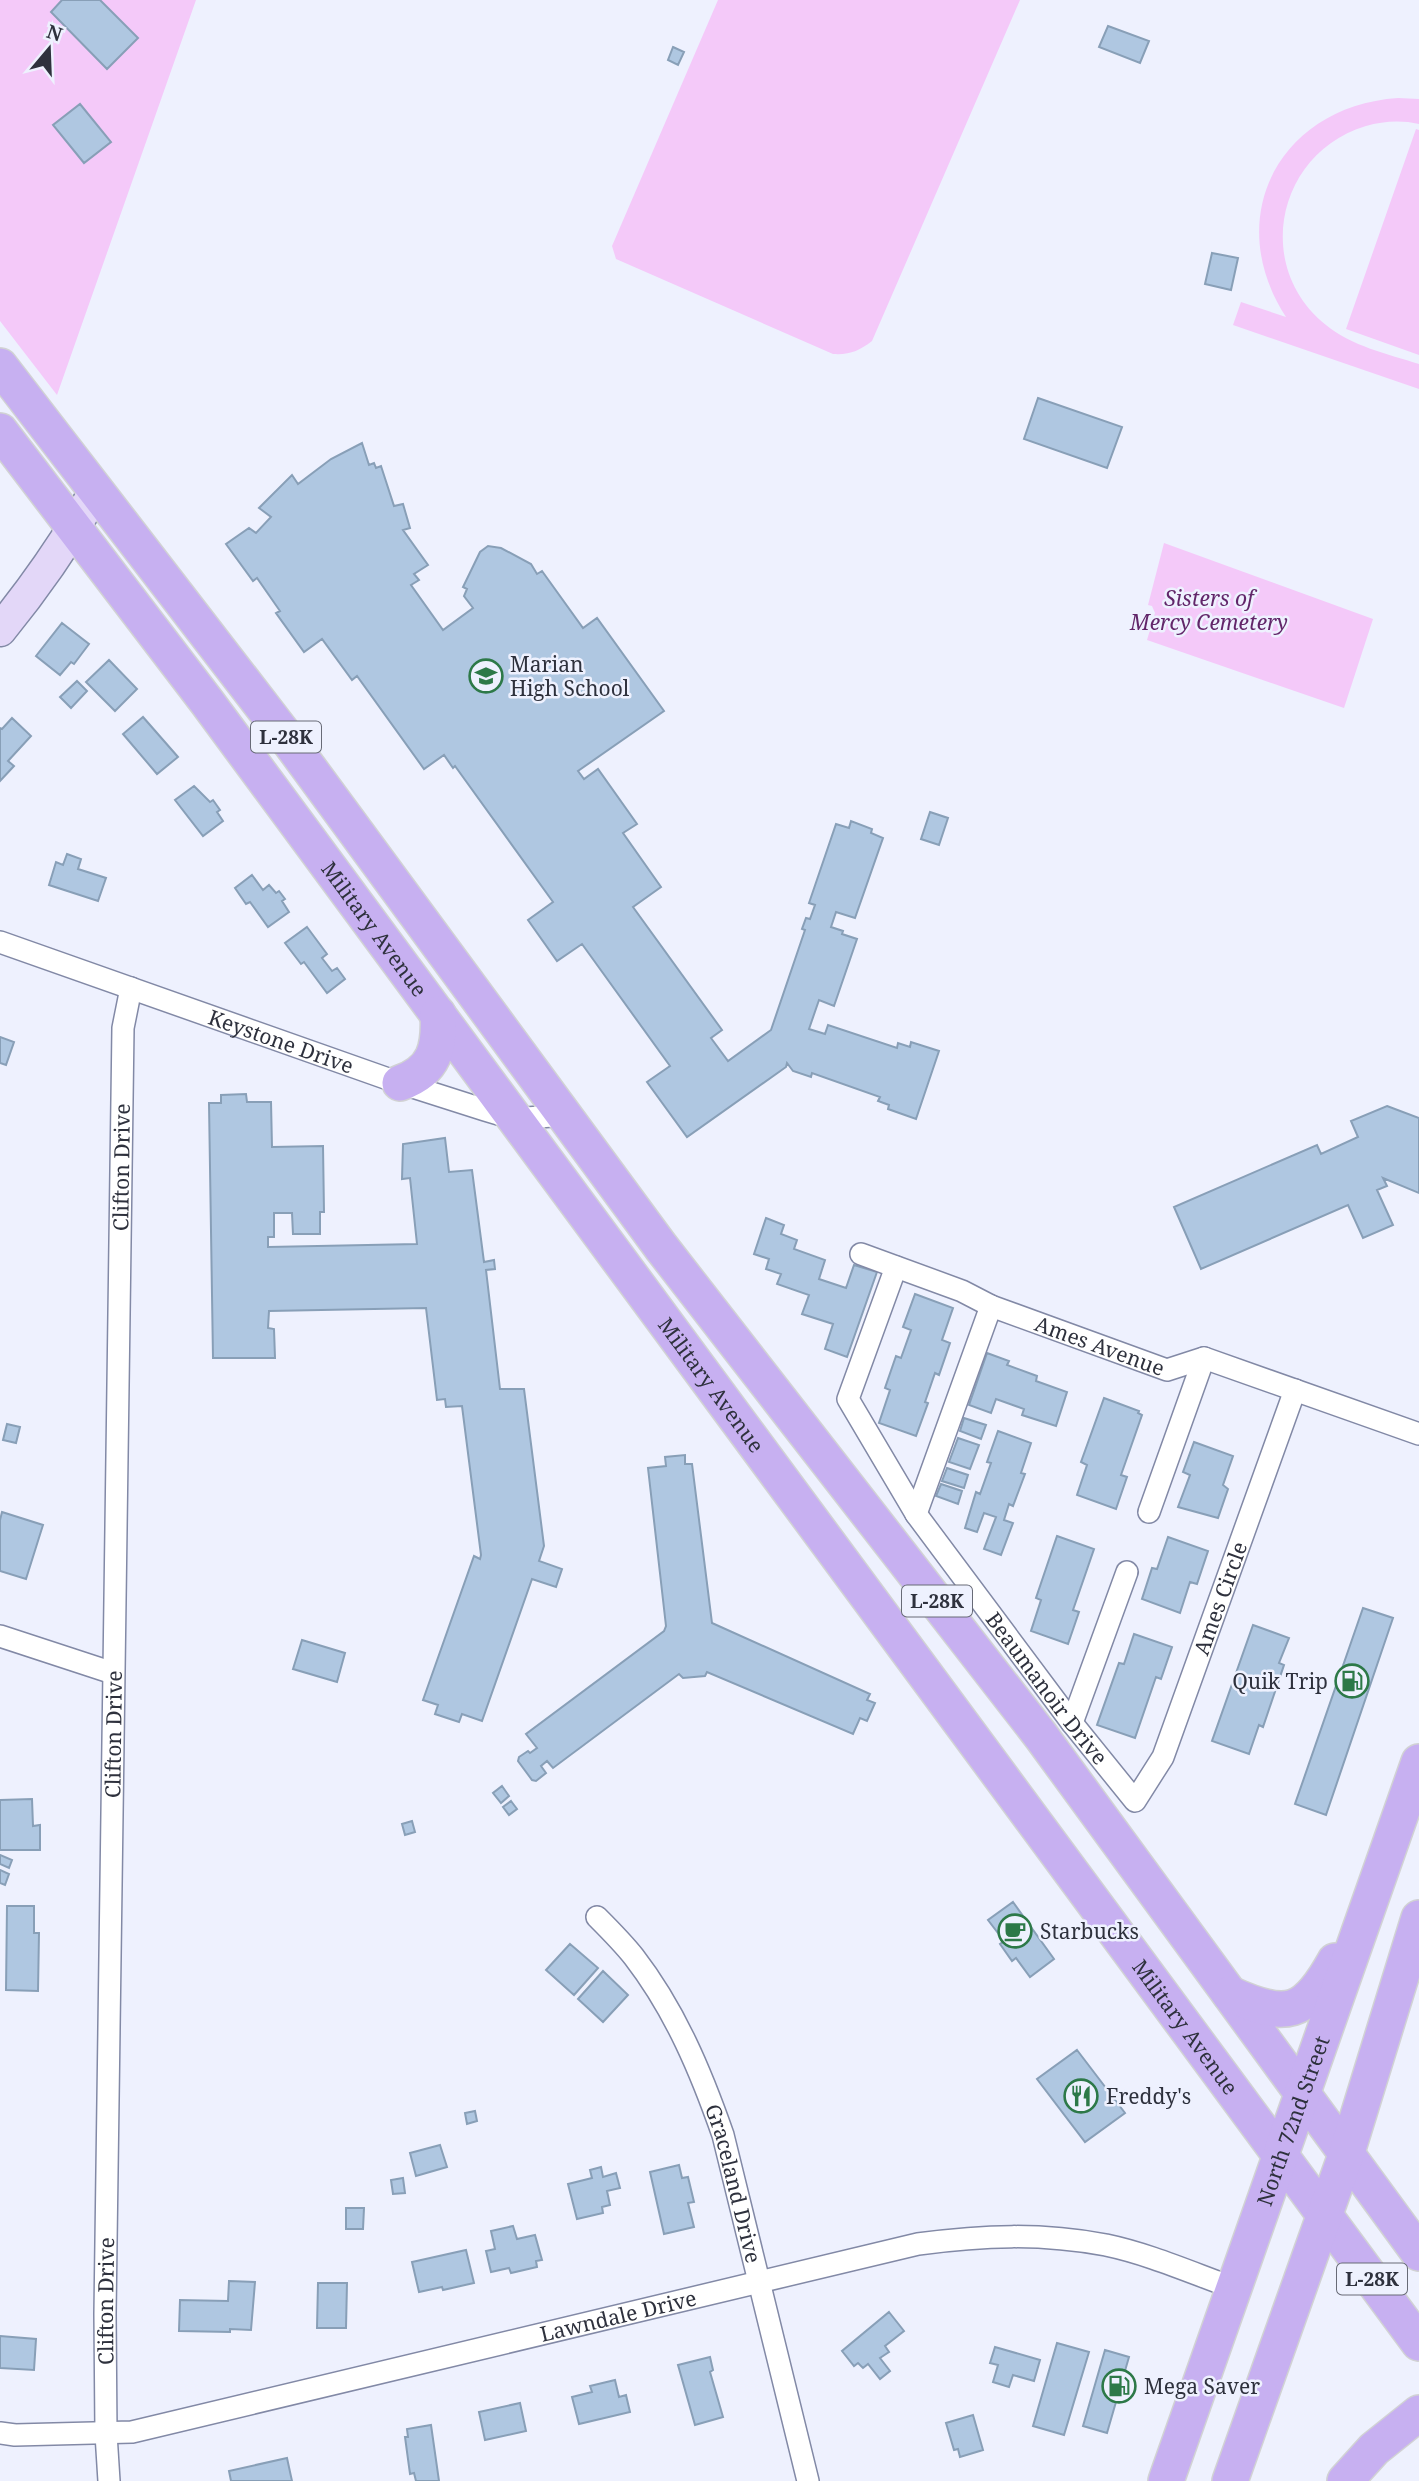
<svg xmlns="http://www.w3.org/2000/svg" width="1419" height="2481" viewBox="0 0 1419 2481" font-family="'Noto Serif',serif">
<rect width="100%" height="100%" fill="#eef1fe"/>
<!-- green -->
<path fill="#f4c9f9" d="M0 0H196L57 395 0 321Z
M718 0H1020L872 341C859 351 850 355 833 354L616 259 612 246Z
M1398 98 1419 99V124C1402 120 1383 121 1366 126 1278 152 1252 266 1326 325 1351 346 1388 354 1419 364V389L1233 325 1241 302 1286 317C1221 217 1280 106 1398 98Z
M1416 129 1419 130V355L1346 329Z
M1164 543 1373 619 1344 708 1147 640 1155 613 1152 606 1148 605Z"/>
<!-- building -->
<path fill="#afc7e1" stroke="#889fb7" stroke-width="2" d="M62 0H100L138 38 107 69 51 12Z
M1108 26 1149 41 1140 63 1099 47Z
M673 47 684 52 678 65 668 60Z
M80 104 111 142 84 163 53 125Z
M1212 253 1238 258 1231 290 1205 284Z
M1038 398 1122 427 1107 468 1024 439Z
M362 443 369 465 374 463 376 468 381 466 394 506 403 504 410 528 403 530 428 565 414 574 419 580 411 585 443 630 473 608 464 596 467 589 463 587 480 552 488 546 501 548 531 564 537 574 542 571 583 628 597 618 664 711 578 771 584 779 598 769 637 824 623 833 661 887 633 907 722 1030 711 1038 728 1061 771 1030 805 930 802 929 806 918 810 919 815 905 809 903 836 824 849 828 851 821 872 829 871 833 883 838 855 918 836 912 831 927 843 931 842 934 857 939 834 1006 819 1000 809 1029 825 1034 828 1025 897 1048 898 1043 910 1047 911 1042 939 1051 916 1119 888 1109 889 1105 878 1101 880 1097 812 1073 811 1077 793 1071 787 1063 786 1067 687 1137 647 1082 670 1066 582 944 557 961 528 920 553 902 455 766 453 768 444 755 424 769 357 676 352 680 322 639 304 652 276 613 280 611 257 578 253 581 226 544 249 528 256 533 271 517 259 508 292 475 298 484 331 459Z
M62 623 89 644 74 664 71 662 60 675 36 656Z
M109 660 137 689 115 711 86 682Z
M77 681 87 691 71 708 60 697Z
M143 717 178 757 157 774 123 734Z
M12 718 31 736 8 761 14 766 0 781V728L2 729Z
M194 786 210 802 213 800 220 810 217 812 223 821 203 836 175 800Z
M930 812 948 818 939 845 921 839Z
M67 854 81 859 78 869 106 878 98 901 49 885 56 862 63 865Z
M252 875 263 890 269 885 276 893 279 891 285 899 282 901 289 912 268 927 250 902 246 904 235 888Z
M307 927 327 954 322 958 332 971 337 968 345 979 327 993 304 962 301 964 285 943Z
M0 1037 14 1042 6 1065 0 1063Z
M246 1094 247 1102H271L272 1147 323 1146 324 1212H320V1234H293L292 1213H274V1237H268V1247L417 1244 410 1178 402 1179 403 1144 445 1138 449 1172 472 1170 484 1262 494 1260 495 1269 486 1270 500 1389H524L544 1546 539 1561 562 1569 556 1587 532 1579 482 1721 462 1714 459 1722 435 1714 438 1705 423 1700 474 1556 480 1559 481 1555 462 1406 446 1407 445 1399 437 1400 426 1308 269 1311 268 1328 274 1329 275 1358H213L209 1103H221V1095Z
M1387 1106 1419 1118V1193L1383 1178 1387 1186 1377 1190 1393 1225 1363 1238 1348 1205 1201 1269 1174 1207 1317 1145 1321 1154 1358 1137 1351 1121Z
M766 1218 784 1225 781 1234 797 1240 794 1249 825 1260 819 1279 846 1288 854 1265 877 1272 847 1357 825 1349 833 1324 802 1314 809 1295 777 1284 781 1274 766 1269 769 1259 754 1254Z
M915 1294 953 1308 942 1340 950 1343 939 1375 935 1373 925 1402 928 1403 916 1436 879 1423 890 1390 885 1388 896 1356 901 1358 911 1330 903 1327Z
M987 1353 1009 1361 1007 1365 1037 1376 1036 1381 1067 1392 1056 1426 1022 1415 1024 1409 996 1399 991 1413 969 1405Z
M1104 1398 1139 1411 1138 1413 1142 1415 1121 1475 1127 1477 1116 1509 1077 1495 1087 1465 1081 1462Z
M964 1418 986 1425 981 1439 960 1431Z
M7 1424 20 1427 16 1443 3 1440Z
M998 1431 1031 1443 1021 1473 1025 1474 1013 1506 1009 1504 1004 1520 1013 1523 1001 1555 984 1549 996 1517 984 1513 977 1532 965 1528 976 1492 980 1494 991 1463 987 1462Z
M958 1438 979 1445 970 1469 949 1462Z
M1194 1442 1233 1456 1223 1485 1228 1489 1218 1518 1178 1507 1190 1475 1183 1472Z
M685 1455V1464H692L712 1623 870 1694 867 1700 875 1703 867 1721 860 1718 853 1734 707 1672 705 1676 683 1678 679 1674 553 1768 547 1761 541 1766 546 1773 536 1781 532 1780 518 1761 519 1757 528 1751 530 1753 537 1748 526 1734 664 1631 666 1626 648 1468 666 1466 665 1457Z
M947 1468 968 1475 964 1488 942 1481Z
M941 1484 962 1491 958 1504 936 1496Z
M2 1512 43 1525 26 1579 0 1571V1520Z
M1057 1536 1094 1549 1073 1610 1079 1612 1068 1644 1031 1631 1041 1600 1036 1598Z
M1168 1537 1208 1551 1197 1584 1190 1582 1180 1613 1142 1599 1152 1568 1157 1569Z
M1363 1608 1393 1618 1326 1815 1295 1804Z
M1253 1625 1289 1638 1279 1663 1284 1665 1263 1727 1259 1725 1249 1754 1212 1741Z
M1134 1634 1172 1647 1161 1679 1156 1677 1135 1738 1097 1725 1119 1663 1124 1664Z
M302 1640 345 1653 337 1682 293 1669Z
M502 1786 509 1796 501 1803 493 1793Z
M32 1799 33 1826 40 1825V1850H0V1800Z
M511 1801 517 1809 509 1815 503 1807Z
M412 1821 415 1832 405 1835 402 1824Z
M0 1855 12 1860 9 1868 0 1864Z
M0 1870 9 1874 5 1885 0 1883Z
M1013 1902 1054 1959 1030 1977 1016 1958 1012 1961 1000 1944 1004 1941 988 1920Z
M7 1906H34V1933H39L38 1991 6 1990Z
M570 1944 598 1968 574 1995 546 1970Z
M603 1971 628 1995 603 2022 578 1999Z
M1077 2050 1125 2113 1085 2142 1037 2079Z
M475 2111 477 2121 467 2124 465 2113Z
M440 2145 447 2167 416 2176 410 2153Z
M679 2165 682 2178 688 2177 694 2202 688 2203 694 2227 664 2234 650 2172Z
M601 2167 603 2177 616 2173 620 2188 607 2191 610 2205 602 2207 603 2213 577 2219 568 2184 592 2178 590 2170Z
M403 2178 405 2193 393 2194 391 2180Z
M346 2208H364L363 2229H346Z
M513 2226 517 2239 535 2235 542 2260 536 2261 537 2267 511 2273 509 2268 491 2272 486 2251 495 2249 491 2231Z
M466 2250 474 2283 443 2290 442 2287 419 2292 412 2262Z
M229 2281 255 2282 251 2330 230 2329V2332L179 2331 180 2300 228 2301Z
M318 2283H347L346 2328H317Z
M889 2312 904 2331 885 2346 889 2352 880 2358 890 2371 880 2379 868 2364 863 2368 858 2363 854 2366 842 2351Z
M0 2336 36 2339 34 2370 0 2368Z
M1057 2343 1089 2352 1064 2435 1033 2426Z
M995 2347 1040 2360 1034 2381 1013 2375 1009 2387 993 2382 998 2365 990 2363Z
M1105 2350 1129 2357 1107 2433 1083 2426Z
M710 2357 713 2370 710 2372 723 2417 695 2425 678 2365Z
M615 2380 619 2397 626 2395 630 2412 579 2424 572 2397 592 2392 590 2386Z
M520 2403 526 2431 485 2440 479 2412Z
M973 2415 983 2450 960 2457 958 2449 954 2450 946 2423Z
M431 2425 439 2481H416L414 2473 410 2474 405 2437H408L407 2429Z
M287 2458 292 2481H231L229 2471Z"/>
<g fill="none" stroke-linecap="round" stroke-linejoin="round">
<defs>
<g id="street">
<path id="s1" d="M0 942 391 1080 485 1110 515 1119 564 1115"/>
<path id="s2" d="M861 1254 962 1291 991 1306 1167 1370 1204 1358 1419 1434"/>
<path id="s3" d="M896 1267 848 1399 916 1514 1072 1723 1135 1801 1163 1757 1295 1390"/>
<path d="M1149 1512 1204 1358"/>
<path d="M916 1514 991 1306"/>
<path d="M0 1636 113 1673"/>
<path d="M1072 1723 1127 1572"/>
<path id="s4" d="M597 1917C610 1930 623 1943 634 1957 675 2010 701 2072 723 2135L808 2481"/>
<path id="s5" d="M0 2433 15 2435 132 2432 918 2244C984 2235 1040 2233 1106 2245 1149 2254 1192 2273 1234 2288"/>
<path id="s6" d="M109 2481 106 2434 105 2314 123 1028 131 988"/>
</g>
<path id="secondary" d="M0 630C36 586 68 540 96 490"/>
<g id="primary">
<path d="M0 366 286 737 661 1247 1041 1736 1419 2253"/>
<path id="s7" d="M0 431 207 702 1419 2343"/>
<path d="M400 1083C435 1071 440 1047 438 1014"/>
<path d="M1230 1994C1287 2020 1305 2015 1335 1961"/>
<path id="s8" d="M1166 2481 1419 1762"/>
<path d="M1230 2481 1347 2152 1419 1918"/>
<path d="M1345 2481 1374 2449 1419 2413"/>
</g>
</defs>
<!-- street casing -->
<use href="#street" stroke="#8289a6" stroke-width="24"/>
<!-- secondary casing -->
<use href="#secondary" stroke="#8289a6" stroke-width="35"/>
<!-- primary casing -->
<use href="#primary" stroke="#d1d2d4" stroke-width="38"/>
<!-- street -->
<use href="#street" stroke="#fff" stroke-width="21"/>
<!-- secondary -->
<use href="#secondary" stroke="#e3d7f8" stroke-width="32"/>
<!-- primary -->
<use href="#primary" stroke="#c7b0f1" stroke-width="35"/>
</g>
<!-- icons -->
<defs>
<symbol id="school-ring" viewBox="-11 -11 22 22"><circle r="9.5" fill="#eef1fe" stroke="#2d7948" stroke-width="1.5"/><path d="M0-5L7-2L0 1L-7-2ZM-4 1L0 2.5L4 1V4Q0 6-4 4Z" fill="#2d7948"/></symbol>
<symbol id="fuel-ring" viewBox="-11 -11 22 22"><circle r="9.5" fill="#eef1fe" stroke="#2d7948" stroke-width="1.5"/><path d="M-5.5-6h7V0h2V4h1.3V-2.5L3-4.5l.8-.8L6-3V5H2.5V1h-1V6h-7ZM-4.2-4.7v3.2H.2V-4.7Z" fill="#2d7948"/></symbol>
<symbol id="cafe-ring" viewBox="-11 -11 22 22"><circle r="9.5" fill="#eef1fe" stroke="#2d7948" stroke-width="1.5"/><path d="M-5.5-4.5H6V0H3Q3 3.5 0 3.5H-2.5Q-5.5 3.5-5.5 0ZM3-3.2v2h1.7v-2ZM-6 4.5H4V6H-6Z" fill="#2d7948"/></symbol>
<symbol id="restaurant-ring" viewBox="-11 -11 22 22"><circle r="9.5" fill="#eef1fe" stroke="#2d7948" stroke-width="1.5"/><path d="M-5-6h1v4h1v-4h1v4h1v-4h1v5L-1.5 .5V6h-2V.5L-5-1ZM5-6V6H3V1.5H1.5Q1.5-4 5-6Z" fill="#2d7948"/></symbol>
</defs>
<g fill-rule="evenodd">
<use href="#school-ring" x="467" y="657" width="38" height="38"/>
<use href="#fuel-ring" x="1333" y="1662" width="38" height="38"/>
<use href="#cafe-ring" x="996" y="1912" width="38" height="38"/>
<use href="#restaurant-ring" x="1062" y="2077" width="38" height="38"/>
<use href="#fuel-ring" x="1100" y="2367" width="38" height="38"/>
</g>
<g text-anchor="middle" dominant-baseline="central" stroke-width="5" stroke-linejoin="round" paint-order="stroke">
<!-- shield labels -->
<g fill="#eef1fe" stroke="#686b77" stroke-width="2">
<rect x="251" y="721.5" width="70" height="31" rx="5"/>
<rect x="902" y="1585.5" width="70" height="31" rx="5"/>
<rect x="1337" y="2263.5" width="70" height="31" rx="5"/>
</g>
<g font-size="19" font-weight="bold" fill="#2e313d">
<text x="286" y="737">L-28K</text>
<text x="937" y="1601">L-28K</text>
<text x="1372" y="2279">L-28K</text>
</g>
<!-- park labels -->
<g font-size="21" font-style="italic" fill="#62266a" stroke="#eef1fe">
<text x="1209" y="598">Sisters of<tspan x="1209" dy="24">Mercy Cemetery</tspan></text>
</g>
<!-- poi labels -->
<g font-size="21" fill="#2e313d" stroke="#eef1fe" text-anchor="start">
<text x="510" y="664">Marian<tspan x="510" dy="24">High School</tspan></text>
<text x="1328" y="1681" text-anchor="end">Quik Trip</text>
<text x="1040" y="1931">Starbucks</text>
<text x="1106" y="2096">Freddy's</text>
<text x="1144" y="2386">Mega Saver</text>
</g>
<!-- street labels -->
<g font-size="21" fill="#2e313d" stroke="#eef1fe">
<text stroke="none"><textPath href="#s7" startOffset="623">Military Avenue</textPath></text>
<text stroke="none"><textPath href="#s1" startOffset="298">Keystone Drive</textPath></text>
<text stroke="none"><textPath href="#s6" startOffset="1314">Clifton Drive</textPath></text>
<text stroke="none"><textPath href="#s2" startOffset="256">Ames Avenue</textPath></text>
<text stroke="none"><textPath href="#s7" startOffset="1190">Military Avenue</textPath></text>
<text stroke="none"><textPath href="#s3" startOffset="856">Ames Circle</textPath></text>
<text stroke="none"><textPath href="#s3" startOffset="492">Beaumanoir Drive</textPath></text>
<text stroke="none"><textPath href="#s6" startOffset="747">Clifton Drive</textPath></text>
<text stroke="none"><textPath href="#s7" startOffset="1988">Military Avenue</textPath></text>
<text stroke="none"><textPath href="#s8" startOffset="382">North 72nd Street</textPath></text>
<text stroke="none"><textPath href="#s4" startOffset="304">Graceland Drive</textPath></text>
<text stroke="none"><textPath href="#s6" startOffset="180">Clifton Drive</textPath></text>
<text stroke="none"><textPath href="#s5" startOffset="632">Lawndale Drive</textPath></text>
</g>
</g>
<!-- north arrow -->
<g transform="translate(49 49) rotate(19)" stroke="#eef1fe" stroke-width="5" paint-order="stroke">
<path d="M0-5L12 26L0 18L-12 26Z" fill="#2e313d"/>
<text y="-10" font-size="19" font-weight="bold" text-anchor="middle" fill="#2e313d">N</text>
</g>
</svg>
